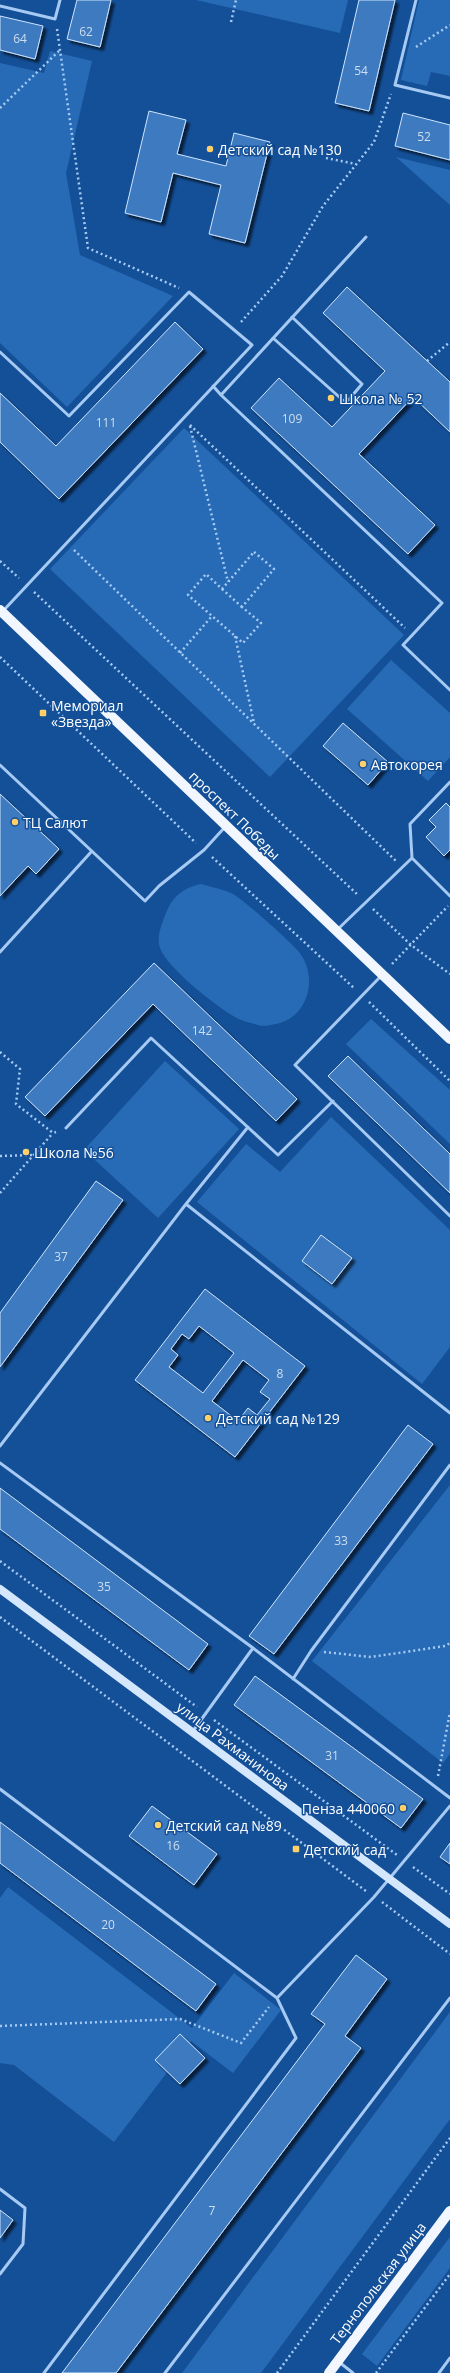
<svg xmlns="http://www.w3.org/2000/svg" width="450" height="2373" viewBox="0 0 450 2373" font-family="'Open Sans',sans-serif">
<defs>
<filter id="shadow"><feDropShadow dx="3.5" dy="3.5" stdDeviation="1" flood-color="#0009"/></filter>
</defs>
<rect width="100%" height="100%" fill="#145098"/>
<!-- green -->
<path fill="#276bb6" d="M196 0H348L340 33Z
M419 0H450V76L431 72 427 86 401 80Z
M50 51 92 61 66 173 80 255 173 296 67 407 0 343V63L44 73Z
M396 157 450 170V205Z
M184 428 404 635 270 777 50 569Z
M391 660 450 713V757L428 781 347 709Z
M201 884C211 887 223 889 233 894 245 901 290 941 299 952 319 977 308 1018 276 1024 270 1025 264 1027 258 1025 251 1023 242 1021 235 1017 217 1007 167 968 160 948 156 937 162 923 166 913 173 896 183 888 201 884Z
M371 1019 450 1090V1144L346 1044Z
M165 1061 239 1129 158 1218 84 1150Z
M331 1117 450 1230V1347L422 1384 197 1202 246 1144 280 1172Z
M450 1485V1754L443 1763 312 1661Z
M8 1887 192 2028 234 1973 281 2010 233 2073 191 2041 114 2142 14 2065 0 2063V1898Z
M450 2012V2119L261 2373H182Z
M450 2237V2268L377 2366 362 2354Z"/>
<!-- building -->
<path fill="#3d7ac0" stroke="#cee4fd" fill-rule="evenodd" filter="url(#shadow)" d="M77 0H111L100 47 67 39Z
M359 0H395L369 111 335 103Z
M0 16 43 26 35 59 0 50Z
M149 111 186 120 177 154 226 166 234 133 270 142 245 243 209 234 221 185 173 173 161 222 125 213Z
M403 113 450 125V160L395 146Z
M347 287 450 382V432L413 397 359 454 435 525 408 554 251 408 279 378 332 427 385 371 323 313Z
M175 322 203 349 59 499 0 442V393L56 446Z
M343 723 388 762 368 785 323 746Z
M0 794 59 849 36 874 28 866 0 896Z
M446 803 450 807V850L444 856 426 837 436 827 429 820Z
M154 963 297 1099 276 1121 153 1004 45 1116 25 1097Z
M348 1056 450 1154V1193L328 1076Z
M96 1181 123 1200 0 1367V1313Z
M321 1235 352 1258 332 1284 302 1261Z
M205 1289 305 1366 235 1457 135 1380ZM199 1326 234 1353 203 1393 169 1367 178 1355 171 1349 182 1334 189 1339ZM243 1360 269 1380 260 1392 270 1399 257 1415 248 1408 238 1421 212 1401Z
M408 1425 433 1444 274 1654 249 1636Z
M0 1488 208 1644 189 1670 0 1529Z
M255 1676 423 1799 401 1828 234 1705Z
M152 1806 217 1854 194 1885 129 1836Z
M0 1822 216 1984 196 2011 0 1863Z
M450 1843V1864L440 1857Z
M356 1955 387 1979 345 2036 361 2048 116 2373H62L325 2024 311 2014Z
M180 2034 205 2058 180 2084 155 2060Z
M0 2210 13 2220 0 2238Z"/>
<g fill="none" stroke-linecap="round" stroke-linejoin="round">
<!-- path -->
<path stroke="#a6caf3" stroke-width="2.5" stroke-dasharray="2 3" stroke-linecap="butt" d="M231 22 236 0
M57 29 88 248 179 288
M416 47 450 25
M0 108 60 50
M326 158 356 164
M241 322 282 276 323 206 374 142 391 94
M427 361 450 342
M190 425 405 628
M190 426 228 582
M74 550 396 861
M254 552 274 569 242 607 261 623 243 643 188 595 206 574 222 589Z
M0 561 19 578
M222 589 242 607
M34 592 358 895
M235 636 254 723
M180 653 212 616
M0 657 196 843
M212 857 355 989
M373 909 411 945 450 974
M392 964 448 906
M369 1002 450 1081
M0 1052 20 1069 16 1104 53 1133 56 1132
M0 1156 34 1155
M0 1193 53 1133
M0 1561 197 1707
M0 1617 366 1891
M324 1652 371 1657 445 1646 450 1643
M214 1720 397 1855
M438 1776 450 1712
M413 1867 450 1894
M382 1902 450 1954
M0 2026 180 2019 241 2043 269 2007
M277 2373 450 2138
M376 2373 450 2274"/>
<!-- service -->
<path stroke="#a6caf3" stroke-width="3" d="M416 0 395 85 450 98
M0 6 55 19 60 0
M366 237 221 395 442 603 403 645 450 690
M273 338 346 403 362 384 292 317
M0 352 69 416 189 292 252 345 3 611
M213 386 221 395
M0 765 145 901 159 886 204 850 225 827
M412 858 410 824 450 782
M338 929 412 858 450 896
M0 952 92 851
M381 976 295 1065 450 1216
M66 1128 151 1038 278 1155 333 1101
M186 1204 450 1413
M0 1446 186 1204 248 1127
M0 1463 253 1648 193 1731
M253 1648 450 1798
M293 1679 311 1651 450 1465
M0 1789 277 1998
M0 2189 25 2208 23 2244 0 2274
M339 2362 353 2373
M44 2373 296 2038 277 1998 374 1897 450 1806
M165 2373 450 1998
M439 2373 450 2358"/>
<!-- secondary -->
<path stroke="#d5e7fc" stroke-width="8" d="M0 1589 450 1924"/>
<!-- primary -->
<path stroke="#f2f7ff" stroke-width="10" d="M0 610 450 1039
M329 2373 450 2211"/>
</g>
<!-- markers -->
<g fill="#ffd068" stroke="#145098" stroke-width="1.5">
<circle cx="210" cy="149" r="4"/>
<circle cx="331" cy="398" r="4"/>
<rect x="39" y="709" width="8" height="8" rx="2"/>
<circle cx="363" cy="764" r="4"/>
<circle cx="15" cy="822" r="4"/>
<circle cx="26" cy="1152" r="4"/>
<circle cx="208" cy="1418" r="4"/>
<circle cx="403" cy="1808" r="4"/>
<circle cx="158" cy="1825" r="4"/>
<rect x="292" y="1845" width="8" height="8" rx="2"/>
</g>
<g text-anchor="middle" dominant-baseline="central" stroke-width="3" stroke-linejoin="round" paint-order="stroke">
<!-- number labels -->
<g font-size="12" fill="#cedeef">
<text x="86" y="31">62</text>
<text x="20" y="38">64</text>
<text x="361" y="70">54</text>
<text x="424" y="136">52</text>
<text x="292" y="418">109</text>
<text x="106" y="422">111</text>
<text x="202" y="1030">142</text>
<text x="61" y="1256">37</text>
<text x="280" y="1373">8</text>
<text x="341" y="1540">33</text>
<text x="104" y="1586">35</text>
<text x="332" y="1755">31</text>
<text x="173" y="1845">16</text>
<text x="108" y="1924">20</text>
<text x="212" y="2210">7</text>
</g>
<!-- poi labels -->
<g font-size="14" fill="#fff" stroke="#145098" text-anchor="start">
<text x="218" y="149">Детский сад №130</text>
<text x="339" y="398">Школа № 52</text>
<text x="51" y="705">Мемориал<tspan x="51" dy="16">«Звезда»</tspan></text>
<text x="371" y="764">Автокорея</text>
<text x="23" y="822">ТЦ Салют</text>
<text x="34" y="1152">Школа №56</text>
<text x="216" y="1418">Детский сад №129</text>
<text x="395" y="1808" text-anchor="end">Пенза 440060</text>
<text x="166" y="1825">Детский сад №89</text>
<text x="304" y="1849">Детский сад</text>
</g>
<!-- street labels -->
<g font-size="14" fill="#fff" stroke="#145098">
<text transform="translate(235 815) rotate(44)">проспект Победы</text>
<text transform="translate(233 1746) rotate(37)">улица Рахманинова</text>
<text transform="translate(378 2283) rotate(-53)">Тернопольская улица</text>
</g>
</g>
</svg>
